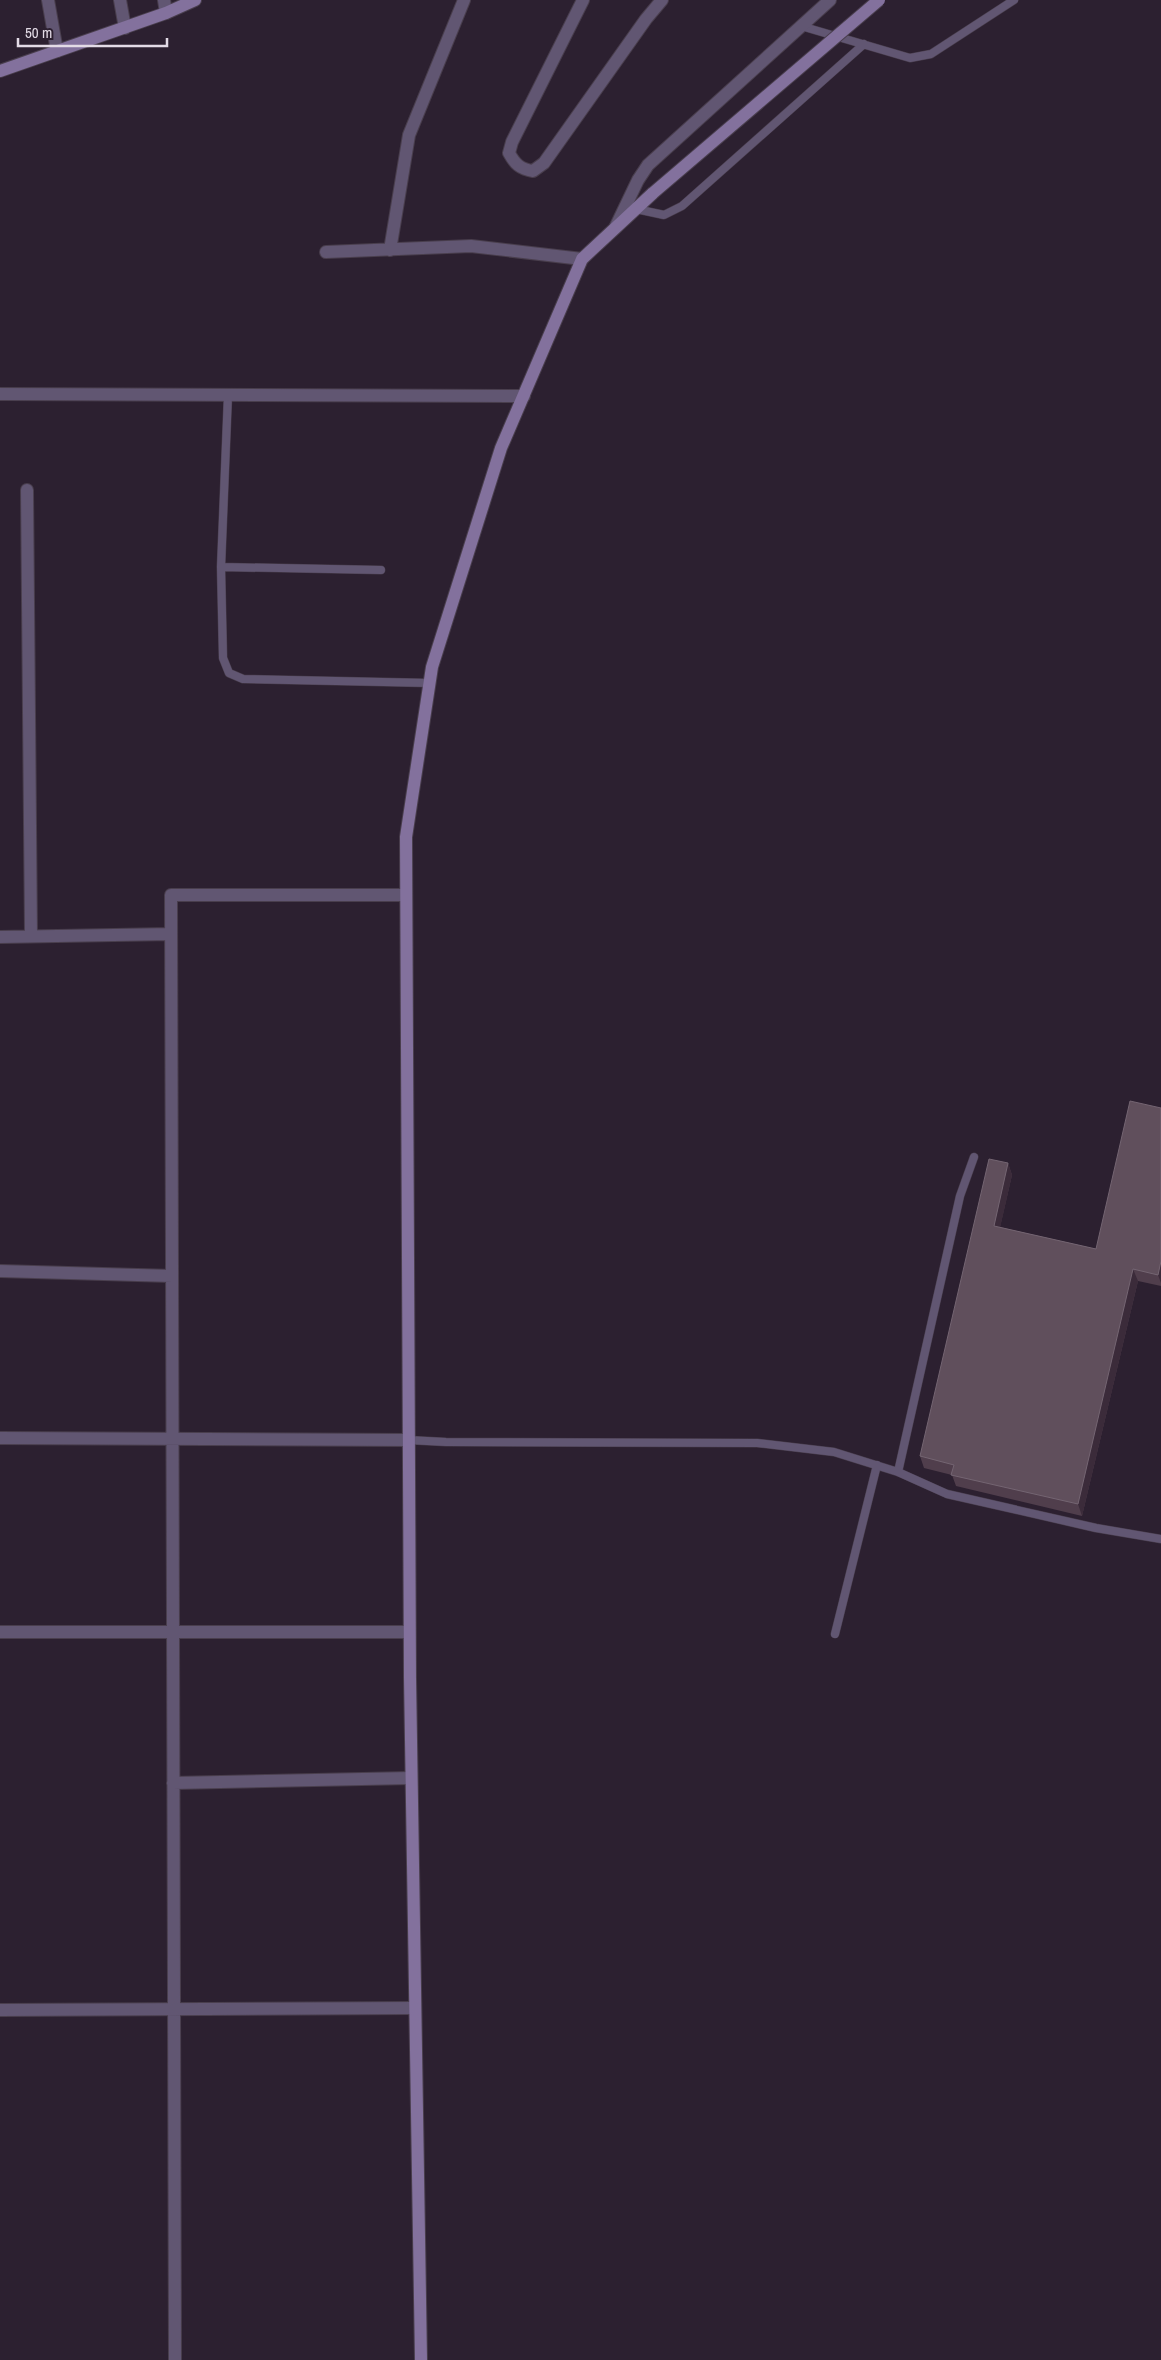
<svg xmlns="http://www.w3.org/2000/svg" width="1161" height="2360" viewBox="0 0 1161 2360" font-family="'Archivo Narrow',sans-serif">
<rect width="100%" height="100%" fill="#2c2030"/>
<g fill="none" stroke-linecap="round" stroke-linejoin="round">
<defs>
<path id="lane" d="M801 26 910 58 931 54 1014 0
M636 209 664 215 682 206 864 44
M228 395 221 567 223 658 229 673 243 679 430 683
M221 567 381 570
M408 1440 446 1442 757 1443 834 1452 898 1472 947 1494 1096 1528 1161 1539
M898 1472 960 1196 974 1157
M835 1634 877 1465"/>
<path id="street" d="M48 0 57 51
M120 0 125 28
M164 0 166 13
M583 0 512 142 509 153C515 164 520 169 533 171L544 163 646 19 662 0
M615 228 638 180 648 165 830 0
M390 250 409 135 464 0
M326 252 471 246 582 259
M0 394 524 396
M27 490 31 936
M0 937 171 934
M0 1271 172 1276
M0 1438 408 1440
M0 1632H409
M173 1783 411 1778
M0 2010 415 2008
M175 2360 171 895H406"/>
<path id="secondary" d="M0 71 166 13 195 0
M421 2360 410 1678 406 837 432 667 501 448 582 259 653 193"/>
</defs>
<!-- lane casing -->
<use href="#lane" stroke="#493e4d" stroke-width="9"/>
<!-- street casing -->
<use href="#street" stroke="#493e4d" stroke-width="14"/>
<!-- secondary casing -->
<use href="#secondary" stroke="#493e4d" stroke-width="14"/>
<!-- lane -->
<use href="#lane" stroke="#615672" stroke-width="8"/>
<!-- street -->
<use href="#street" stroke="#615672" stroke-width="12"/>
<!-- secondary -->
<use href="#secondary" stroke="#83719d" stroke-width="12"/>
<defs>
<path id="secondary-bridge" d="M653 193 879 0"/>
</defs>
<!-- secondary-bridge casing -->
<use href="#secondary-bridge" stroke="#493e4d" stroke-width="14" stroke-linecap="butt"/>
<!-- secondary-bridge -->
<use href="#secondary-bridge" stroke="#83719d" stroke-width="12"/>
</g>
<!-- wall -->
<path fill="#503e4c" d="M1161 1108V1286L1138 1281 1082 1516 956 1486 952 1475 924 1468 920 1456 1008 1163 1012 1175 1000 1227 1096 1249Z"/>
<!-- shaded-wall -->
<path fill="#3b2b3a" d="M1008 1163 1012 1175 998 1237 994 1226Z
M1161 1261V1283L1158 1275Z
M1133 1269 1138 1281 1082 1516 1078 1504Z"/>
<!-- building -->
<path fill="#604f5c" stroke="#746572" d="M1130 1101 1161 1108V1261L1158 1275 1133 1269 1078 1504 951 1475 954 1465 920 1456 989 1159 1008 1163 994 1226 1096 1249Z"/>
<!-- scale -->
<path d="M18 38v8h149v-8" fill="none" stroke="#e3dbe6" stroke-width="2.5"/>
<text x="25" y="38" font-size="15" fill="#e3dbe6" stroke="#2c2030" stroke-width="4" paint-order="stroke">50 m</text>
</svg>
